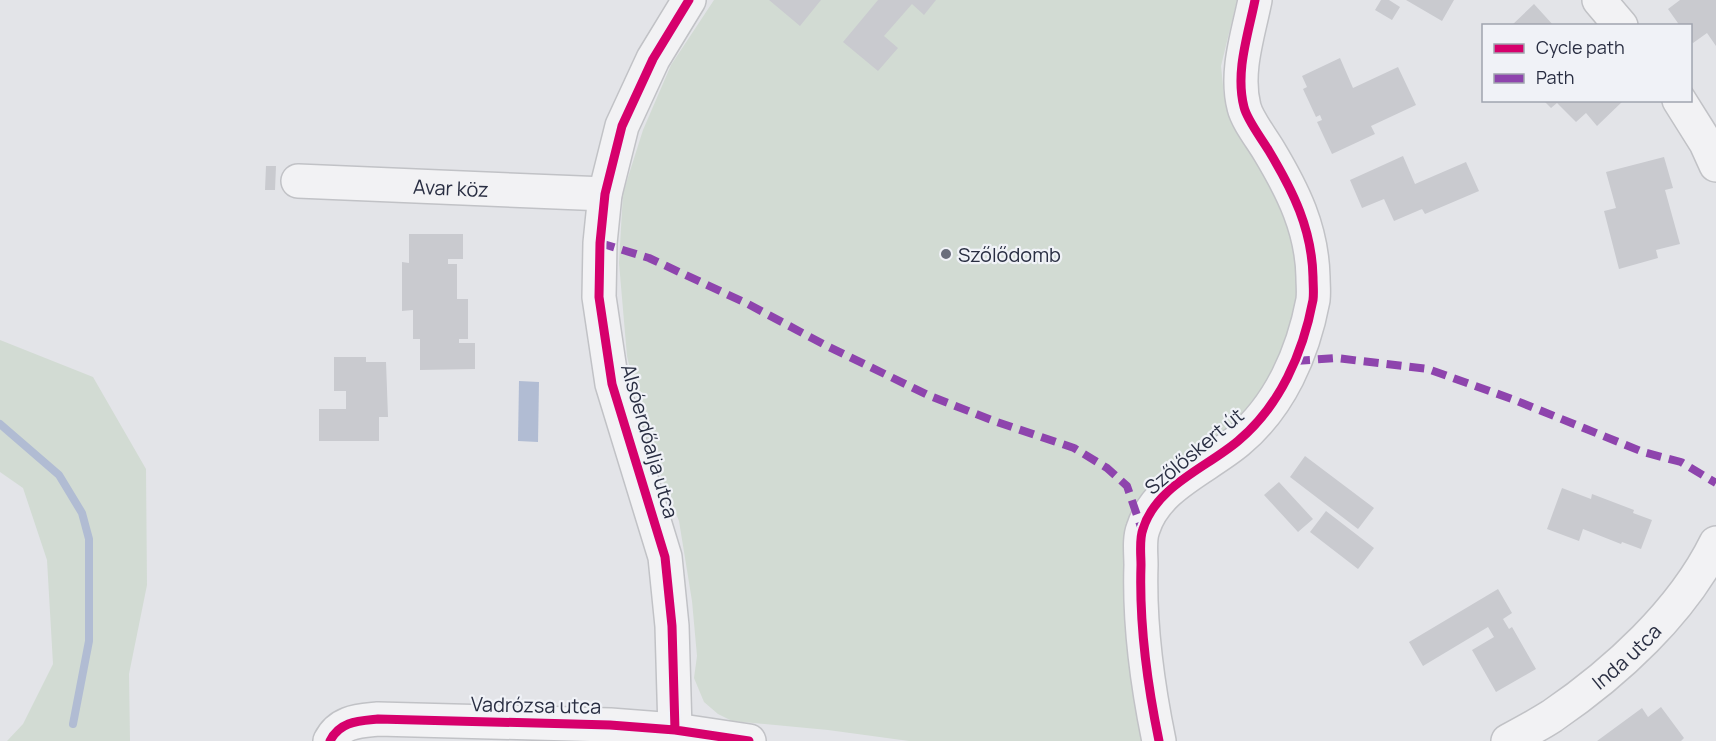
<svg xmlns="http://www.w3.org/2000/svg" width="1716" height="741" viewBox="0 0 1716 741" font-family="Manrope,sans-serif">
<rect width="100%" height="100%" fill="#e3e4e8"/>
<!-- green -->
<path fill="#d2dbd3" d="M714 0H1237L1221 66 1224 96 1242 132 1279 186 1298 242 1302 289 1278 367 1248 409 1213 444 1172 465 1142 497 1143 741H909L828 730 732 721 718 714 704 702 694 678 697 656 692 601 679 521 647 440 627 356 619 263 623 193 643 130 671 65Z
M0 340 93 377 146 469 147 585 129 674 130 741H7L23 724 53 664 47 560 23 488 0 472Z"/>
<!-- water -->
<path fill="#b1bcd3" d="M519 381 539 382 538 442 518 441Z"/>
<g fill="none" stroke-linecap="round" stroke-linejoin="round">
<!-- stream -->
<path stroke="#b1bcd3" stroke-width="8" d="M0 424 59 475 82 513 89 539V641L73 724"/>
</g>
<!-- building -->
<path fill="#c9cacf" d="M769 0H821L800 26Z
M878 0H936L924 15 912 4 884 36 898 48 878 71 843 42Z
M1381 0H1389L1400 7 1392 20 1375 10Z
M1406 0H1454L1442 21Z
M1680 0H1716V46L1707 33 1693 43 1690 40V26H1680L1668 9Z
M1534 4 1554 26H1511Z
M1340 58 1353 88 1398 67 1416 105 1371 126 1375 134 1332 154 1317 122 1322 120 1320 115 1316 117 1303 89 1307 87 1302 76Z
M1543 100H1624L1597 126 1586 113 1576 122 1557 103 1551 108Z
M1403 156 1415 184 1466 162 1479 191 1425 214 1422 209 1394 221 1384 199 1362 208 1350 180Z
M1664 157 1673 188 1665 190 1680 244 1656 250 1658 258 1619 269 1604 211 1616 208 1606 172Z
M266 166H276L275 190H265Z
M409 234H463V259H448V264H457V299H468V339H459V343H475V369L420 370V339H413V310L402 311V262L409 263Z
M334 357H366V362H386L388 417H379V441H319V409H346V391H334Z
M1305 456 1374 508 1358 529 1290 477Z
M1279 482 1313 519 1298 532 1264 495Z
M1562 488 1591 499 1592 494 1634 510 1633 513 1652 520 1641 549 1622 542 1621 544 1583 529 1579 541 1547 529Z
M1326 511 1374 548 1358 569 1310 532Z
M1498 589 1512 613 1503 619 1509 629 1512 627 1536 669 1496 692 1472 650 1494 637 1488 627 1423 666 1409 642Z
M1661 707 1684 738 1681 741H1597L1642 708 1648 717Z"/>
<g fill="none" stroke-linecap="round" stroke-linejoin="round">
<defs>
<g id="minor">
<path d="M1599 0 1621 26"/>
<path d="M1679 100 1706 143 1716 165"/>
<path id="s1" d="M298 181 605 194"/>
<path d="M675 730 672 626 665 557 612 384 599 297 600 243 605 194 622 126 653 59 689 0"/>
<path d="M330 741C340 721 359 721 378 719L610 725 675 730 749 741"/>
<path d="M1159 741C1147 683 1139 625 1141 565 1141 554 1139 539 1143 529 1156 486 1206 468 1238 441 1280 406 1303 353 1313 300 1314 292 1313 285 1313 277 1312 229 1293 191 1269 151 1262 139 1247 120 1244 107 1235 72 1248 35 1255 0"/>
<path id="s2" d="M1508 741C1523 733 1538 725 1552 716 1615 673 1682 612 1716 543"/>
</g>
</defs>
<!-- minor casing -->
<use href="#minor" stroke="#c1c2c6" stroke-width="36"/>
<!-- minor -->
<use href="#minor" stroke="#f2f2f4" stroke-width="33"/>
<!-- quiet -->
<path stroke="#8e44ad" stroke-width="8" stroke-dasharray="15 8" stroke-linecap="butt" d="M600 243 649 258 746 303 827 346 930 396 994 421 1074 448 1107 468 1127 486 1142 530
M1295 361 1336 358 1428 369 1512 399 1643 452 1681 462 1716 483"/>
<defs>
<path id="cycleway" d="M675 730 672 626 665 557 612 384 599 297 600 243 605 194 622 126 653 59 689 0
M330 741C340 721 359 721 378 719L610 725 675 730 749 741
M1159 741C1147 683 1139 625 1141 565 1141 554 1139 539 1143 529 1156 486 1206 468 1238 441 1280 406 1303 353 1313 300 1314 292 1313 285 1313 277 1312 229 1293 191 1269 151 1262 139 1247 120 1244 107 1235 72 1248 35 1255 0"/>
</defs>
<!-- cycleway casing -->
<use href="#cycleway" stroke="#f0f2f7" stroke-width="13"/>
<!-- cycleway -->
<use href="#cycleway" stroke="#d6006c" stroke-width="9"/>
</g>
<!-- markers -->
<circle fill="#6a6e7c" stroke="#f0f2f7" stroke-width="2" cx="946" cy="254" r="6"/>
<g text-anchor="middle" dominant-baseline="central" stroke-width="4.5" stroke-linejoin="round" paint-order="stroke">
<!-- street labels -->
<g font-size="20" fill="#292e42" stroke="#f0f2f7">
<text stroke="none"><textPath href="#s1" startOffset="153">Avar köz</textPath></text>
<text transform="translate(650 441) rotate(74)">Alsóerdőalja utca</text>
<text transform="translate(1194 451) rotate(-40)">Szőlőskert út</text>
<text stroke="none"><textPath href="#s2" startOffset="146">Inda utca</textPath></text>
<text transform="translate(536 705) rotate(1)">Vadrózsa utca</text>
</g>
<!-- poi labels -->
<g font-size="20" fill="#292e42" stroke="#f0f2f7" text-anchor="start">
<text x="958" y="254">Szőlődomb</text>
</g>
</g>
<!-- legend -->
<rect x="1482" y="24" width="210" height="78" fill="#f0f2f7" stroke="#a0a4af" stroke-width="1.5"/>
<rect x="1494" y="44" width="30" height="9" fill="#d6006c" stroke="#a0a4af" stroke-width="1.5"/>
<text x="1536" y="54" font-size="18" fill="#292e42">Cycle path</text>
<rect x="1494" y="74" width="30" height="9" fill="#8e44ad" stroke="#a0a4af" stroke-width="1.5"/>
<text x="1536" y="84" font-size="18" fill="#292e42">Path</text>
</svg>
